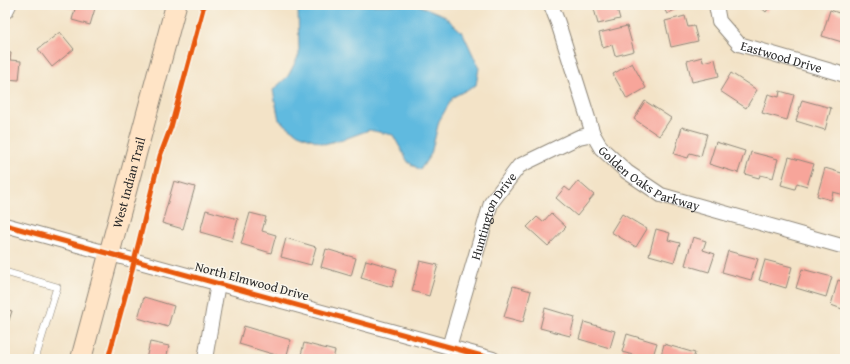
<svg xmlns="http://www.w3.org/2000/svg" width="850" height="364" viewBox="0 0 850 364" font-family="'Gentium Book Plus',serif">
<rect width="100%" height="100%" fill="#fbf7ec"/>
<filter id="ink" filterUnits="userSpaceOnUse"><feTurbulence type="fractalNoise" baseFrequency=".025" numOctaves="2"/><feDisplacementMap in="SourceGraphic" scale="8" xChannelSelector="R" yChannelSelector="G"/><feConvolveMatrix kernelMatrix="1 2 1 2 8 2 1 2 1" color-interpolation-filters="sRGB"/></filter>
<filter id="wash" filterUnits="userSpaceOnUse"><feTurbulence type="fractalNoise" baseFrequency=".012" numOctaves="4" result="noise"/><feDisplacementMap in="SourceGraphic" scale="16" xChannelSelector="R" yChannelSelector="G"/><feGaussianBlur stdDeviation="0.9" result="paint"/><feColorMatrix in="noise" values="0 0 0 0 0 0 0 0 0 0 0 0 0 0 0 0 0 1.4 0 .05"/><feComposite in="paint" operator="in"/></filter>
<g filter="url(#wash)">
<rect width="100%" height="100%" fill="#f3e3c7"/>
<!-- water -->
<path fill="#61badf" stroke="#467285" d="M298 5H418L443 15 463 33 479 68 476 85 453 97 439 121 431 154 420 170 408 162 393 135 369 130 347 138 324 144 298 134 279 120 273 90 288 76 299 55Z"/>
<g id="blocks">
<!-- building -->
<path fill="#f7a59a" d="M67 5H96L90 25 72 20 75 9 66 7Z
M593 5H616L620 19 598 24Z
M662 5H684L667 14Z
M758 5H771L766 12Z
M830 10 845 15V32L842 42 822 36Z
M685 16 688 27 694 26 698 41 671 47 665 21Z
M627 26 634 51 615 56 612 45 603 48 599 33Z
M60 32 74 49 52 67 38 49Z
M5 52 11 53 10 60 21 61 19 80 5 79Z
M702 57 703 62 715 59 719 76 692 82 687 61Z
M632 63 646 88 627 99 613 74Z
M731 73 757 90 746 108 720 91Z
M780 91 794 95 787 120 762 113 768 94 779 97Z
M802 100 831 108 825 130 796 121Z
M645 101 671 118 659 136 634 119Z
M682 127 707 134 701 156 690 153 688 158 674 154Z
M716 142 745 151 738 173 709 164Z
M751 152 778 159 773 178 760 175 759 178 745 174Z
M789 157 814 164 807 186 797 183 795 189 781 185Z
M825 168 845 174V195L833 192 831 200 817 196Z
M174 181 195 187 183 229 162 223Z
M578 181 594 195 577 216 556 198 565 187 570 191Z
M206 210 238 219 232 241 200 232Z
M250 213 266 217 262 231 276 235 271 253 241 244Z
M551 213 566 227 548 246 527 227 537 217 543 222Z
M622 214 647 229 636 247 611 232Z
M656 229 670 233 668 240 680 243 674 262 649 255Z
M693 237 706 241 703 250 715 254 709 272 685 265Z
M286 238 316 247 311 265 281 257Z
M326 249 356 258 351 276 321 267Z
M728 251 758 259 751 280 722 272Z
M366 260 397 269 392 287 361 278Z
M765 260 792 267 786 288 759 280Z
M420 261 438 265 429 296 412 291Z
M802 269 832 277 826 297 796 288Z
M838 280 845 283V310L831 305Z
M513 286 531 291 523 322 504 317Z
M144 297 174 306 168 327 138 318Z
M545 308 575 317 570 336 540 328Z
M5 309 12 311 5 332Z
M584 322 615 331 610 348 579 339Z
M244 326 291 340 286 358 239 344Z
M627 334 657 343 652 359H647L622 352Z
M150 342 169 346 166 359H146Z
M304 343 335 351 333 359H300Z
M664 344 695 353 693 359H660Z"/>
</g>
</g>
<g filter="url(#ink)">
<use href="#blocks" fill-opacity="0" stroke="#8f8779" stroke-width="1"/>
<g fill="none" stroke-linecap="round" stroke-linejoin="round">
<defs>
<path id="service" d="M5 272 57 287 35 359"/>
<g id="minor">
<path id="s1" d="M551 5 558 23 593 134 601 148 627 172 661 195 845 247"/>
<path id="s2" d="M716 5 719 21 739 44 845 75"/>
<path d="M6 11 9 5"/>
<path d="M5 225 493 359"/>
<path id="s3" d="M449 347 491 203 519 166 579 137 593 134"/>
<path d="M205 359 218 283"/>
</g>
<g id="secondary">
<path id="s4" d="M81 359 176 5"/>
</g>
</defs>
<!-- service casing -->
<use href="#service" stroke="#8f8779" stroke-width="8"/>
<!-- minor casing -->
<use href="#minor" stroke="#8f8779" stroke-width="16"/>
<!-- secondary casing -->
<use href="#secondary" stroke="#8f8779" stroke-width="22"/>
<!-- service -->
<use href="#service" stroke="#fff" stroke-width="7"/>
<!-- minor -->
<use href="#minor" stroke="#fff" stroke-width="14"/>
<!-- secondary -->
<use href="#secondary" stroke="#ffe4c6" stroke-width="20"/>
<defs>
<path id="cycleway" d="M5 225 493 359
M108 359 129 282 160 156 171 127 204 5"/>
</defs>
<!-- cycleway casing -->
<use href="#cycleway" stroke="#fbf7ec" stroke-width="8"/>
<!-- cycleway -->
<use href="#cycleway" stroke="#e8590c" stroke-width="5"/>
</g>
</g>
<g text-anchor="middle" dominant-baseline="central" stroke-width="3" stroke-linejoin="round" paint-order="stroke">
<!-- street labels -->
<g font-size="13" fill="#2b2b2b" stroke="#fbf7ec">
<text stroke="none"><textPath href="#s2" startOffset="91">Eastwood Drive</textPath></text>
<text stroke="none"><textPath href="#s1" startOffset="210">Golden Oaks Parkway</textPath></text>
<text stroke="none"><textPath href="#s4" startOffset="183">West Indian Trail</textPath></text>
<text stroke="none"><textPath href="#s3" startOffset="139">Huntington Drive</textPath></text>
<text transform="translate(252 281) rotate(15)">North Elmwood Drive</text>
</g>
</g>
<!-- margin -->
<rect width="850" height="364" fill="none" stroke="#fbf7ec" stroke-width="20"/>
</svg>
